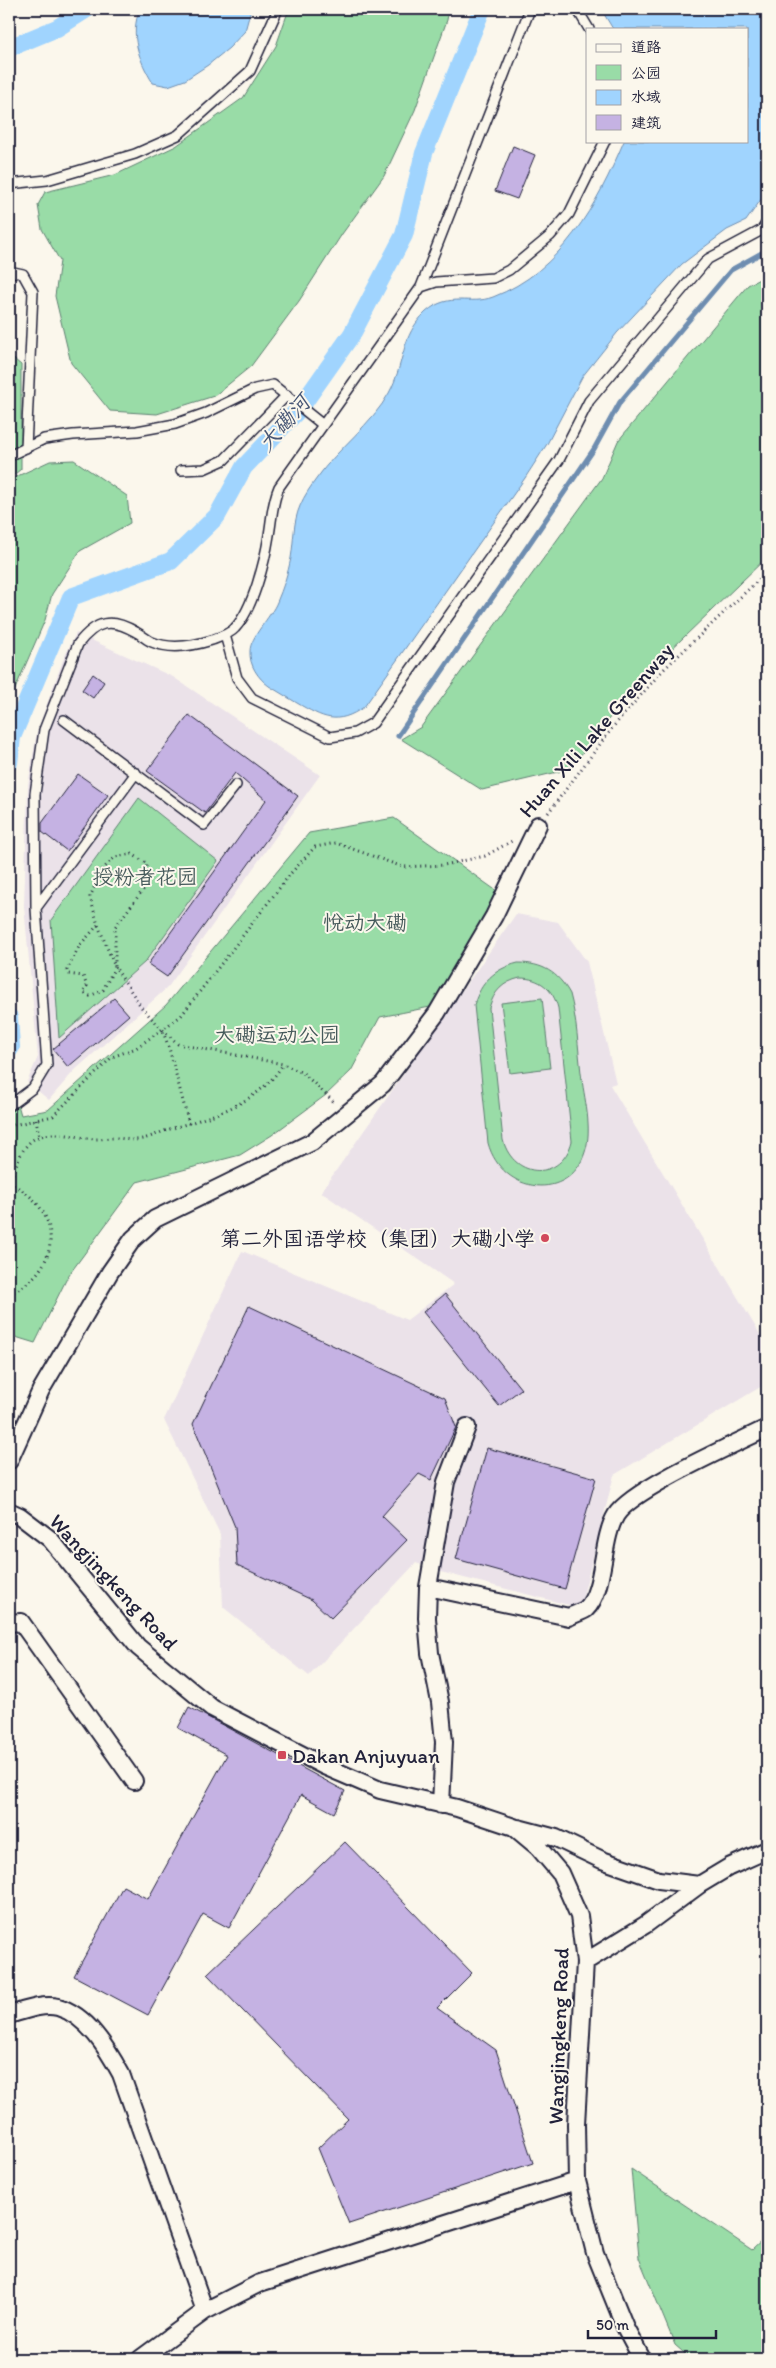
<svg xmlns="http://www.w3.org/2000/svg" width="776" height="2368" viewBox="0 0 776 2368" font-family="Itim,'LXGW WenKai TC',sans-serif">
<rect width="100%" height="100%" fill="#fbf7ec"/>
<filter id="ink" filterUnits="userSpaceOnUse"><feTurbulence type="fractalNoise" baseFrequency=".02" numOctaves="2"/><feDisplacementMap in="SourceGraphic" scale="10" xChannelSelector="R" yChannelSelector="G"/><feConvolveMatrix kernelMatrix="1 2 1 2 8 2 1 2 1" color-interpolation-filters="sRGB"/></filter>
<g filter="url(#ink)">
<!-- built -->
<path fill="#ebe2e9" fill-rule="evenodd" d="M76 633 173 677 320 775 168 987 74 1071 49 1100 27 1082 38 1057 24 906 28 785 37 732 63 660ZM138 799 218 861 145 962 59 1038Z
M516 914 558 922 587 962 616 1083 610 1085 767 1346V1383L614 1475 580 1608 441 1572 416 1563 309 1676 223 1607 220 1534 164 1420 242 1251 407 1320 454 1284 321 1192Z"/>
<!-- green -->
<path fill="#99dca7" stroke="#5e7f71" fill-rule="evenodd" d="M289 9H449L447 20 415 110 384 176 342 234 299 301 251 366 214 396 157 414 110 411 71 363 55 296 60 261 42 229 38 205 45 192 115 175 176 146 243 98 276 46Z
M767 275V557L656 664 606 722 570 769 482 790 401 739 421 727 602 478 618 441 748 285Z
M9 355 21 365V469L9 479Z
M74 460 127 496 130 523 80 551 52 594 45 620 9 703V480L50 461Z
M139 798 218 861 145 962 59 1038 51 920Z
M394 818 501 894 435 1006 380 1017 351 1071 326 1095 272 1135 240 1155 137 1182 68 1276 35 1343 9 1335V1074L21 1115 48 1110 166 1005 309 833Z
M518 963C542 963 558 972 570 994 577 1020 578 1047 581 1073 584 1098 593 1128 585 1152 570 1202 502 1195 488 1143L474 1005C481 982 494 969 518 963ZM520 978C540 978 553 989 558 1008L572 1141C562 1181 514 1180 503 1140L489 1008C494 991 503 982 520 978Z
M542 998 550 1068 510 1073 501 1003Z
M631 2169 752 2250 767 2236V2359H691L675 2345 639 2258Z"/>
<!-- water -->
<path fill="#a0d4fe" stroke="#6e8db0" d="M140 9H251L245 31 229 48 208 65 185 80 168 86 153 83C139 61 129 34 140 9Z
M601 9H767V191L746 221 727 230 682 264 617 333 582 377 547 444 525 478 364 707C337 726 323 718 297 703 288 697 278 692 269 686 258 678 249 665 250 651 250 637 271 617 277 602 283 588 288 573 291 558 294 541 293 522 300 506 304 496 311 486 317 478 337 449 373 423 389 393 405 364 400 336 426 312 450 291 469 306 493 297 561 271 597 205 624 141H747V29H613Z"/>
<g fill="none" stroke-linecap="round" stroke-linejoin="round">
<!-- stream -->
<path stroke="#6e8db0" stroke-width="5" d="M398 736 594 449 620 402 731 270 767 250"/>
<!-- canal -->
<path stroke="#a0d4fe" stroke-width="18" d="M9 48 57 28 87 9
M9 763 12 737 71 597 171 561 217 516 244 467 300 408 352 334 404 235 424 153 482 9
M9 1017 11 1047 9 1050"/>
</g>
<!-- building -->
<path fill="#c5b2e3" stroke="#22223b" d="M513 146 535 155 517 199 495 191Z
M93 674 104 682 93 698 82 690Z
M189 715 298 796 167 977 148 964 266 800 235 773 205 813 147 771Z
M78 774 108 795 67 851 42 832V823Z
M114 998 129 1015 68 1067 53 1049Z
M445 1294 521 1389 499 1406 423 1312Z
M249 1306 445 1398 456 1427 431 1480 419 1474 382 1516 407 1540 331 1618 312 1600 237 1565 235 1527 193 1424Z
M487 1448 596 1478 565 1589 456 1559Z
M189 1707 345 1791 334 1813 301 1795 229 1928 203 1914 148 2015 74 1976 123 1886 148 1899 227 1755 178 1728Z
M345 1842 472 1973 437 2008 496 2050 533 2163 349 2224 318 2148 348 2119 207 1974Z"/>
<g fill="none" stroke-linecap="round" stroke-linejoin="round">
<defs>
<path id="lane" d="M577 9 589 29
M9 184 47 180 135 154 178 135 250 71 278 9
M9 271 23 274 33 292 26 448
M421 287 436 282 493 278 509 270 550 236 569 214 605 141
M9 456 44 439 73 435 137 431 175 424 206 413 255 389 273 385 323 425
M181 470 204 469 224 460 287 395
M225 635 237 678 252 698 330 737 355 733 373 723 559 460 589 401 708 259 762 230 767 222
M64 720 204 825 236 785
M36 908 136 773
M9 1106 33 1088 47 1065 36 908 35 794 44 730 78 644C96 621 111 617 136 632 142 635 147 640 152 642 171 650 193 646 212 640 220 637 230 634 235 628 253 609 265 561 269 535 272 518 272 503 279 487L421 287 530 9"/>
<path id="street" d="M9 1461 41 1390 110 1272 133 1239 155 1219 312 1142 383 1084 437 1013 494 916 538 825
M9 1511 20 1516 50 1539 138 1647 212 1708 324 1766 380 1790 457 1808 514 1827 538 1847 560 1873 579 1916 585 1962 576 2124 577 2181 595 2253 625 2327 642 2359
M428 1587 569 1617C574 1614 582 1612 586 1609 605 1591 601 1539 616 1515 632 1489 735 1444 767 1428
M9 1623 21 1622 134 1781
M441 1805 444 1742 440 1702 430 1653 427 1618 428 1587 446 1482 467 1427
M518 1828 556 1838 602 1860 659 1880 699 1885
M585 1962 645 1925 699 1885 729 1867 767 1850
M9 2015C23 2011 43 2003 58 2007 87 2015 108 2050 121 2074L205 2311
M140 2359 205 2311 260 2283 577 2181"/>
</defs>
<!-- lane casing -->
<use href="#lane" stroke="#22223b" stroke-width="12"/>
<!-- street casing -->
<use href="#street" stroke="#22223b" stroke-width="20"/>
<!-- path -->
<path stroke="#22223b" stroke-width="3" stroke-dasharray="1 4" stroke-linecap="butt" d="M548 813 613 727 662 671 767 572
M98 925 80 945 67 970 68 974 83 976 87 986 83 993 90 996 103 990 115 967 98 925 90 897 102 870 115 857 132 854 146 863 148 878 143 890 115 927V967L142 1008 162 1029
M36 1119 39 1137
M189 1124 169 1048 162 1029 178 1044 283 1064 303 1073 335 1103
M9 1126 53 1116 112 1057 136 1048 181 1016 291 873 315 847 336 843 403 867 444 865 485 856 512 841
M9 1183C16 1168 20 1146 36 1138 54 1129 77 1138 96 1139 102 1139 109 1138 115 1138 122 1138 128 1140 134 1140 146 1140 156 1134 167 1130 208 1117 259 1105 283 1064
M9 1183C64 1208 64 1269 9 1294"/>
<!-- lane -->
<use href="#lane" stroke="#fbf7ec" stroke-width="9"/>
<!-- street -->
<use href="#street" stroke="#fbf7ec" stroke-width="16"/>
</g>
</g>
<!-- markers -->
<g fill="#d1495b" stroke="#fbf7ec" stroke-width="2">
<circle cx="545" cy="1238" r="5"/>
<rect x="277" y="1750" width="10" height="10" rx="2.5"/>
</g>
<g text-anchor="middle" dominant-baseline="central" stroke-width="4" stroke-linejoin="round" paint-order="stroke">
<!-- street labels -->
<g font-size="21" fill="#22223b" stroke="#fbf7ec">
<text transform="translate(596 730) rotate(-49)">Huan Xili Lake Greenway</text>
<text transform="translate(114 1582) rotate(47)">Wangjingkeng Road</text>
<text transform="translate(558 2036) rotate(-88)">Wangjingkeng Road</text>
</g>
<!-- park labels -->
<g font-size="21" fill="#465a5b" stroke="#fbf7ec">
<text x="145" y="876">授粉者花园</text>
<text x="365" y="922">悦动大磡</text>
<text x="277" y="1034">大磡运动公园</text>
</g>
<!-- poi labels -->
<g font-size="21" fill="#22223b" stroke="#fbf7ec" text-anchor="end">
<text x="535" y="1238">第二外国语学校（集团）大磡小学</text>
<text x="292" y="1755" text-anchor="start">Dakan Anjuyuan</text>
</g>
<!-- water labels -->
<g font-size="22" font-style="italic" fill="#485776" stroke="#fbf7ec">
<text transform="translate(284 423) rotate(-49)">大磡河</text>
</g>
</g>
<!-- margin -->
<rect width="776" height="2368" fill="none" stroke="#fbf7ec" stroke-width="30"/>
<rect x="15" y="15" width="746" height="2338" fill="none" stroke="#22223b" stroke-width="2" filter="url(#ink)"/>
<!-- legend -->
<rect x="586" y="28" width="162" height="115" fill="#fbf7ec" stroke="#a4a2a5"/>
<rect x="596" y="44" width="25" height="8" fill="#fbf7ec" stroke="#a4a2a5"/>
<text x="631" y="52" font-size="15" fill="#22223b">道路</text>
<rect x="596" y="65" width="25" height="15" fill="#99dca7" stroke="#a4a2a5"/>
<text x="631" y="78" font-size="15" fill="#22223b">公园</text>
<rect x="596" y="90" width="25" height="15" fill="#a0d4fe" stroke="#a4a2a5"/>
<text x="631" y="102" font-size="15" fill="#22223b">水域</text>
<rect x="596" y="115" width="25" height="15" fill="#c5b2e3" stroke="#a4a2a5"/>
<text x="631" y="128" font-size="15" fill="#22223b">建筑</text>
<!-- scale -->
<path d="M588 2330v8h128v-8" fill="none" stroke="#22223b" stroke-width="2.5"/>
<text x="596" y="2330" font-size="15" fill="#22223b" stroke="#fbf7ec" stroke-width="4" paint-order="stroke">50 m</text>
</svg>
